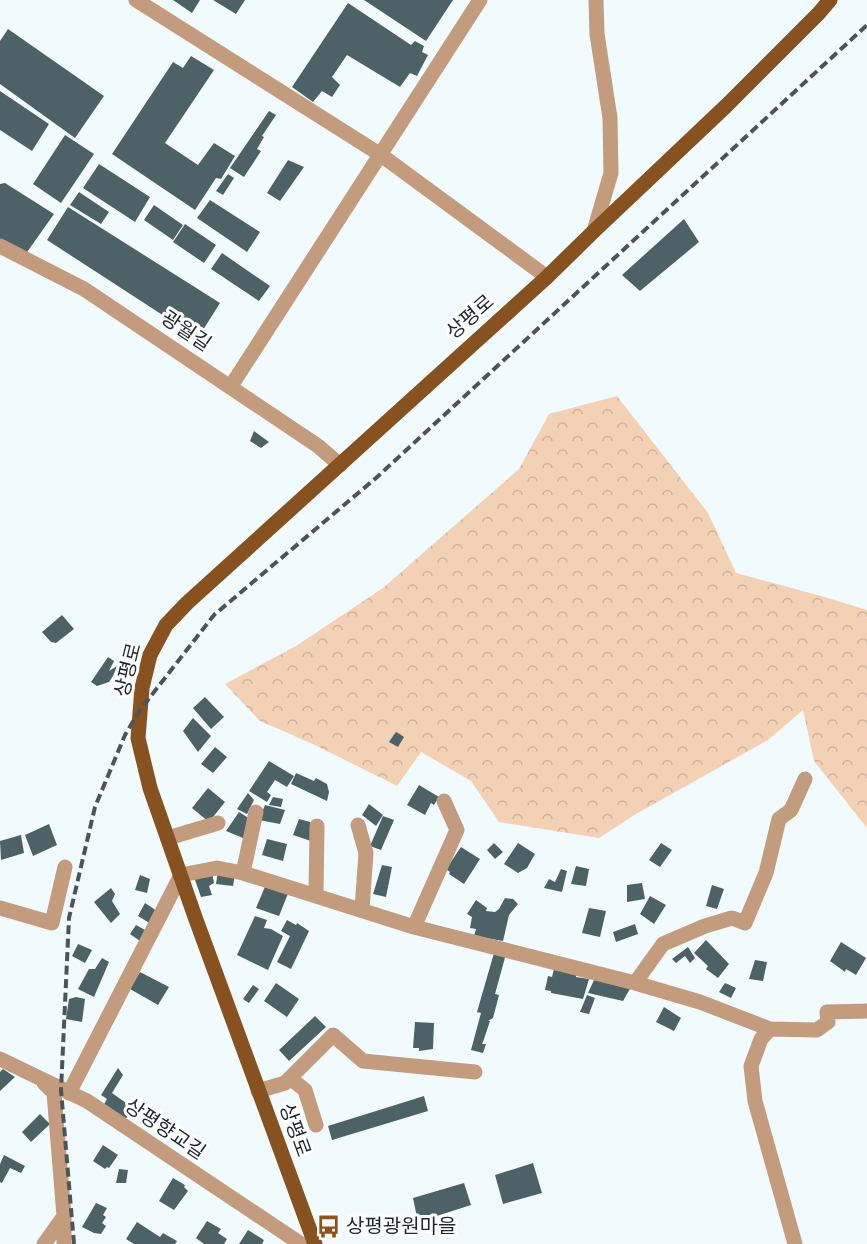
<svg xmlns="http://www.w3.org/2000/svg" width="867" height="1244" viewBox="0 0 867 1244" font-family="Karla,'Noto Sans KR',sans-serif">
<defs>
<pattern id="forest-crowns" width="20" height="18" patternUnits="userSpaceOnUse" patternTransform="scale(1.5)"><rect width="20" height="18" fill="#f3d1b5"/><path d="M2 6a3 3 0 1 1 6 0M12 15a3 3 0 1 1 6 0" fill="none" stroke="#d0b39c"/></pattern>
</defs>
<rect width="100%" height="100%" fill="#f1fbfd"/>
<!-- forest -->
<path fill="url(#forest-crowns)" d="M617 396 708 513 736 573 825 597 867 610V828L814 761 803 710 768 740 636 814 599 838 499 822 471 781 421 752 397 786 315 745 260 721 225 684 296 646 383 588 519 469 549 414Z"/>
<!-- building -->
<path fill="#4c6266" d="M173 0H200L192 13Z
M213 0H245L236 14Z
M364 0H453L426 41Z
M348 3 411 45 415 41 424 46 422 52 428 55 417 76 410 73 400 87 347 55 332 77 340 85 332 97 322 91 313 102 292 87Z
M8 29 104 96 75 138 0 84V41Z
M191 56 214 70 165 143 198 165 214 143 235 156 221 179 216 178 195 210 112 154 173 62 183 68Z
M0 91 49 124 32 151 0 130Z
M269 111 276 115 262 136 264 137 257 149 261 151 244 177 230 168Z
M65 135 94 154 61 203 33 184Z
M288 160 304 167 280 201 267 193Z
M99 164 150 197 135 222 83 188Z
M228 174 234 178 223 195 216 191Z
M5 183 54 214 25 255 0 239V184Z
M79 192 109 212 101 224 70 205Z
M210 200 260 232 247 252 197 218Z
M154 205 183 225 173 240 144 220Z
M68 207 220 303 198 338 47 240Z
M684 219 699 242 640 291 622 275Z
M185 224 216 245 204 263 173 242Z
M222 253 270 286 259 301 211 269Z
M254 431 269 442 261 448 250 441Z
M62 615 74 629 56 643 51 642 42 632Z
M108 657 114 661 109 671 117 666 113 676 109 682 97 686 91 682Z
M205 697 224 717 211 729 193 708Z
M193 718 211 736 198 752 183 731Z
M396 732 404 737 398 747 389 742Z
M215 747 227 757 213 773 201 764Z
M269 761 294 776 287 787 275 780 267 792 271 795 267 802 249 791Z
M296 773 314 781 316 778 327 784 329 792 327 801 291 784Z
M419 785 439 797 434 805 431 803 425 815 407 805Z
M208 788 225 802 209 822 192 808Z
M248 793 254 800 247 814 237 809Z
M273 797 283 799 281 807 269 805Z
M369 804 383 815 376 826 362 815Z
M265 805 285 810 280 824 259 820Z
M239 812 250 819 243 838 226 831Z
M383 816 394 820 381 850 370 846Z
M299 819 310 822 313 830 311 841 293 835Z
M49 824 57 845 33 856 25 835Z
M21 835 24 853 1 860 0 841Z
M267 839 287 844 283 861 262 855Z
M494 843 503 852 495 859 487 850Z
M518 843 535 854 527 868 518 873 504 864Z
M661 843 672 850 660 867 649 860Z
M461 847 480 859 464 884 449 874 450 872 446 869Z
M382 865 392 867 386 897 373 894Z
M576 866 589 869 586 886 571 884Z
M561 869 567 871 562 892 544 888 549 879 555 882Z
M218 871 235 874 233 886 216 884Z
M212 872 214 883 209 886 212 895 201 897 194 877Z
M140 875 150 879 147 893 135 890Z
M267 882 289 891 279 916 256 908Z
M642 883 645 899 627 902V885Z
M712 885 724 889 717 909 706 906Z
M111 888 115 894 112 901 120 914 111 923 94 902Z
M650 896 666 905 654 924 640 914Z
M505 898 513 899 518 904 509 915 503 941 474 936 476 929 470 928 472 917 467 914 476 900 487 908 486 911 495 912 499 909Z
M145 903 157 911 151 924 138 916Z
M589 908 606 911 600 937 582 933Z
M255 916 267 920 264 928 271 929 283 936 268 970 237 955Z
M287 920 296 925 297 923 309 931 291 969 277 962 290 936 281 931Z
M635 924 638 934 616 942 613 932Z
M136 925 147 931 140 941 130 934Z
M706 940 729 964 718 978 706 969 708 966 694 953Z
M841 942 866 958 856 975 846 969 845 972 830 961Z
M78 944 92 950 85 963 72 956Z
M688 947 695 958 690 963 685 956 676 963 672 959Z
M494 953 506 954 495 994 499 995 493 1018 488 1021H490L483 1042 482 1044H486L483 1053 471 1050 481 1013 477 1012Z
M102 958 109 962 94 997 78 989 89 969H95Z
M755 960 767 962 763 981 749 979Z
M554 969 576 973V977L589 979 583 999 551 993V991L545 990 548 976 552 977Z
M140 972 169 987 158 1005 130 989Z
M594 980 631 987 623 1001 588 993Z
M276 983 299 999 287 1017 264 1001Z
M725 983 736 988 731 998 719 992Z
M253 985 259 989 249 1003 243 999Z
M587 995 595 998 589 1014 580 1012Z
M76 997 85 999 82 1022 66 1019 69 999Z
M664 1007 681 1018 674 1031 656 1022Z
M315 1016 326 1027 289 1061 279 1050Z
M415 1022 434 1023 433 1049 419 1051V1048H413Z
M118 1068 123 1075 112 1093 133 1108 125 1120 103 1106 107 1099 101 1095Z
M3 1069 15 1077 0 1091V1072Z
M424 1096 428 1111 332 1140 328 1126Z
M40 1114 50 1124 31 1142 22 1132Z
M103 1145 118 1155 109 1168 107 1167 105 1169 93 1161Z
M4 1155 25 1166 21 1173 10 1168 2 1183 0 1182V1164Z
M533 1163 542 1193 503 1204 495 1175Z
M119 1169 128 1170 126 1183H116Z
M173 1178 185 1185 184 1187 188 1191 174 1210 159 1201Z
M464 1183 471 1205 418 1222 413 1198Z
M96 1203 107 1208 103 1215 106 1217 102 1223 106 1226 101 1234 94 1233 82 1227Z
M207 1221 221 1229 218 1233 227 1239 224 1244H204L196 1238Z
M137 1222 160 1237 163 1233 177 1241 175 1244H134L126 1239Z
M248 1230 264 1240 262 1244H239Z"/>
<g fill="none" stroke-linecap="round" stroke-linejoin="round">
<!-- minor -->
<path stroke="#c39c7d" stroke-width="15" d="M136 0 381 155 547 277
M594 231 611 173 610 118 597 34 596 0
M0 246 84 289 318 446 340 465
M231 386 480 0
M358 825 366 853 362 909
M168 838 218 823
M243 873 256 812
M316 895 317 826
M0 908 52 923 65 867
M414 927 457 830 444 801
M635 983 663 944 705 926 732 918 745 923 766 873 779 819 791 810 805 779
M770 1029 761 1039 751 1066 755 1101 795 1244
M0 1059 87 1101 301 1244
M290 1078 305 1090 316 1125
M44 1083 54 1093 64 1216V1244
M258 1091 285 1083 333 1035 363 1061 475 1072
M69 1093 181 875 217 868 243 873 414 927 635 983 700 1002 770 1029 817 1030 828 1022 827 1012 867 1011
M44 1244 64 1216"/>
<!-- major -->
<path stroke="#875220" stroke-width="15" d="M315 1244 195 917 150 788 138 738 142 688 150 655 166 625 187 603 547 277 594 231 726 106 819 13 830 0"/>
<!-- rail -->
<path stroke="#4b5557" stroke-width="4" stroke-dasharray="9 4.5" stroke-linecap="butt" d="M74 1244 61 1090 69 918 95 807 125 735 140 710 214 615 376 478 867 25"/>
</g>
<!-- icons -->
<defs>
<symbol id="bus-bare" viewBox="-9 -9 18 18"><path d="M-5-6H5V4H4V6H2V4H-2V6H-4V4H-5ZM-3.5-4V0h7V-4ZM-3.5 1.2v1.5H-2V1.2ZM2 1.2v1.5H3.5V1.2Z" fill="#905315" stroke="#fff" stroke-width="2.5" paint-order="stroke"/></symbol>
</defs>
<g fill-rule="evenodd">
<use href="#bus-bare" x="312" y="1210" width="33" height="33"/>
</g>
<g text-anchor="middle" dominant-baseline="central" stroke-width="6" stroke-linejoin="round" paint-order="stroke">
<!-- street labels -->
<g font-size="20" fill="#1f292b" stroke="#fff">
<text transform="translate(470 317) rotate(-41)">상평로</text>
<text transform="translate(186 331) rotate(34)">광월길</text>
<text transform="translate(128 670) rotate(-76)">상평로</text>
<text transform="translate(165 1129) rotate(34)">상평향교길</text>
<text transform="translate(295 1130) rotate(70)">상평로</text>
</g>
<!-- poi labels -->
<g font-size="20" fill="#1f292b" stroke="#fff" text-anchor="start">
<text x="346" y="1226">상평광원마을</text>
</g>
</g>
</svg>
